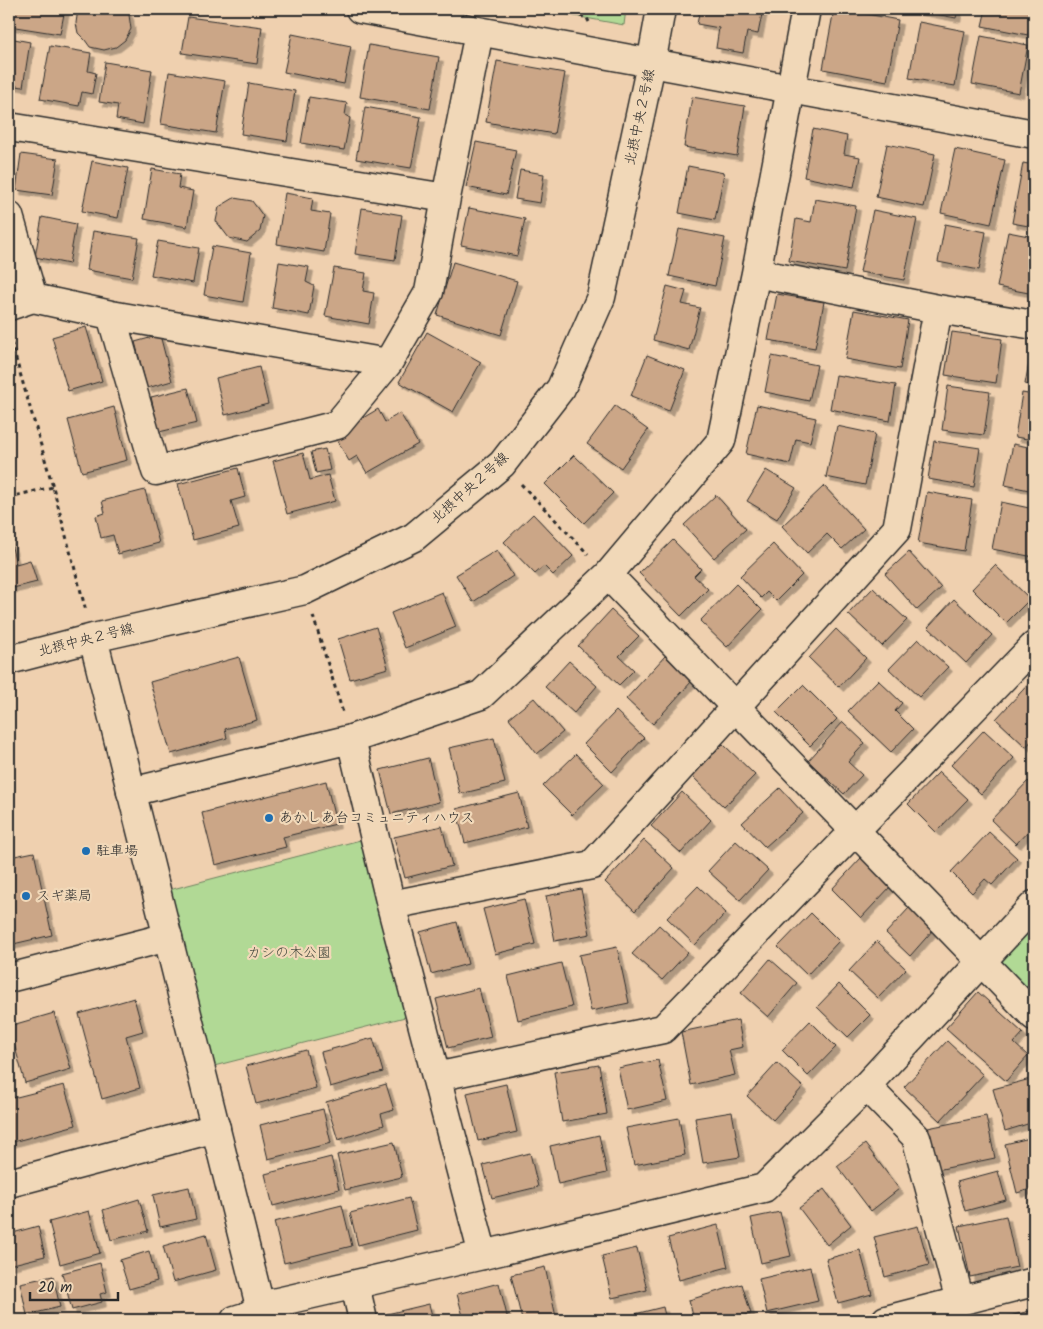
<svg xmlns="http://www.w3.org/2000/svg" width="1043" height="1329" viewBox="0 0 1043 1329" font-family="Kalam,'Klee One',sans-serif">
<defs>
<filter id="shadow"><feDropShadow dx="4.5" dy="4.5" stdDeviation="0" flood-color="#0004"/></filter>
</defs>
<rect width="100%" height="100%" fill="#efd0af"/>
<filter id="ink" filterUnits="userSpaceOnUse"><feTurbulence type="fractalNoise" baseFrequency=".02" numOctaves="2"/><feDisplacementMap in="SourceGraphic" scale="10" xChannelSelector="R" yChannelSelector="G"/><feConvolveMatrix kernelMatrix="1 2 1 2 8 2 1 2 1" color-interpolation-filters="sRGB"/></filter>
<g filter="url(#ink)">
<!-- green -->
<path fill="#b1d995" stroke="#6e8260" d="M536 9H626L624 25Z
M364 839 409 1016 214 1066 169 890Z
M1034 905V1006L981 962Z"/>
<!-- building -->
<path fill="#cba687" stroke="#2b2b2b" filter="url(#shadow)" d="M9 9H65L60 34 9 26Z
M78 9H126L129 15 131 29 125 40 116 47 104 50 90 47 85 40 78 33 76 23Z
M700 9H763L758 34 747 32 743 53 716 48 719 28 697 24Z
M834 9H841L898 20 887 81 823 69Z
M909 9H958L956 18Z
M986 9H1033L1028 35 982 26Z
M188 17 262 27 257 64 182 53Z
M919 22 965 31 955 86 909 78Z
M292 34 351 46 344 84 284 72Z
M981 36 1028 45 1019 93 972 84Z
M9 38 30 42 23 87 9 85Z
M369 45 439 57 430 109 360 97Z
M50 46 91 53 88 71 96 73 92 94 82 92 79 106 40 99Z
M497 61 565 73 554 134 486 122Z
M105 62 152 70 143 124 116 119 118 105 99 102Z
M169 72 225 81 216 133 161 124Z
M249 83 295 91 287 141 241 134Z
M309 97 347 103 345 115 350 118 344 150 301 143Z
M692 97 745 106 737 156 684 147Z
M365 107 421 117 411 168 356 159Z
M813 129 847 136 844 154 860 157 854 187 804 177Z
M476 142 516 150 506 195 466 187Z
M887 144 935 154 924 207 876 197Z
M955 149 1005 160 991 224 941 213Z
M21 154 58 159 52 195 16 190Z
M92 161 128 168 118 218 82 211Z
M1023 163 1034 165V227L1012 223Z
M688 166 724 173 715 220 679 213Z
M152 169 180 174 178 188 193 191 187 227 144 219Z
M520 170 544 174 540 203 515 199Z
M285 193 313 198 311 211 330 214 324 252 277 244Z
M234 198 252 201 263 216 260 231 247 242 229 238 216 221 219 207Z
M815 199 856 206 845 271 789 261 796 219 811 222Z
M362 208 402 215 395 260 355 254Z
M469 208 525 219 517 256 461 245Z
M873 210 917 219 904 280 860 272Z
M42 217 76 224 69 264 35 257Z
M945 224 986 232 979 270 938 262Z
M679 229 725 238 715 286 669 276Z
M93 231 139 238 132 278 87 270Z
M1008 232 1034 237V294L997 287Z
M158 241 199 248 193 283 151 275Z
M212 246 251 253 243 302 204 295Z
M279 262 309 267 306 282 314 286 309 315 272 308Z
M453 262 517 281 501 335 437 315Z
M334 268 366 273 363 291 374 293 369 324 325 316Z
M667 286 686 291 682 304 700 308 689 350 653 340Z
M777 294 824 302 815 348 768 340Z
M854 310 908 320 900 369 845 359Z
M86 327 102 381 68 391 52 337Z
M427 332 481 362 453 412 399 382Z
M952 332 1002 339 996 383 945 375Z
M160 335 172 381 147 388 135 342Z
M1033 342H1034V386L1025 384Z
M647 355 685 370 669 411 631 396Z
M772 356 817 365 809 401 765 392Z
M259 367 268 404 225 415 216 378Z
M836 375 896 385 890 421 830 409Z
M948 386 990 392 984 435 942 430Z
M188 388 197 423 159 432 151 397Z
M1022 393 1034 395V440L1015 437Z
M757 405 816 418 810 442 796 439 790 464 746 454Z
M615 406 648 430 621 468 587 444Z
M114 407 127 460 82 472 68 420Z
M378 409 385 422 400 413 418 444 367 473 357 456 349 461 334 435Z
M837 426 875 434 865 485 826 477Z
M934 441 980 448 974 487 928 479Z
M1013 444 1034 448V491L1005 485Z
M325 449 330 470 316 473 311 452Z
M303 453 310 480 328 475 335 501 287 514 273 461Z
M574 455 613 493 584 523 545 484Z
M238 468 245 497 231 501 239 528 193 540 178 484Z
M766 470 796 488 777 519 747 501Z
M824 486 864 529 842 549 827 534 807 553 782 526Z
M145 490 159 543 118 554 113 535 101 538 96 516 105 513 102 501Z
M927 492 972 500 964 551 918 543Z
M716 495 746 529 714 558 684 525Z
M1001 502 1034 509V557L992 549Z
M533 514 573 556 553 575 544 566 535 574 504 542Z
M9 535 16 564 30 560 37 582 9 589Z
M673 540 701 569 694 576 708 589 681 616 639 573Z
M773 544 802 575 776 601 767 592 761 598 740 576Z
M497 550 513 576 473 602 456 575Z
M909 552 941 588 917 610 885 574Z
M995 565 1030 599 1006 623 972 589Z
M736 584 762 610 727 647 700 621Z
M873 588 907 620 882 646 848 614Z
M442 592 456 627 405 648 391 613Z
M954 599 992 635 966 663 928 627Z
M611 610 639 636 619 656 634 670 619 685 578 646Z
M376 627 388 668 350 679 338 639Z
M836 629 866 658 839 687 809 658Z
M918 639 948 667 919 697 889 669Z
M665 656 692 681 653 724 626 699Z
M239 657 257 720 225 729 227 738 171 754 150 682Z
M569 661 597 686 574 713 545 687Z
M1034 678V738L1026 747 996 719Z
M878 680 902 703 895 711 913 729 891 752 848 711Z
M803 685 837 719 810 746 776 712Z
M534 698 563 732 537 754 509 718Z
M616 711 644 738 612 772 584 744Z
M843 722 865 743 848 762 862 775 844 794 808 761Z
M984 730 1014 758 981 794 951 765Z
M494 738 505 783 460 794 449 748Z
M723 744 755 775 724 807 692 776Z
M576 754 604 784 572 815 543 786Z
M428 758 439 802 391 814 380 770Z
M939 772 968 799 936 832 908 804Z
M326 781 336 824 283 837 286 847 215 865 202 813Z
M1028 781 1034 788V830L1031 828 1016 844 991 820Z
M780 788 803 813 765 847 742 823Z
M682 792 711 820 681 853 651 826Z
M519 793 527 827 465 843 456 809Z
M442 826 452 866 405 878 394 837Z
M989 832 1017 858 992 885 985 879 972 893 951 872Z
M644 840 674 868 635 911 605 882Z
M736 841 768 870 740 900 708 871Z
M9 851 10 857 34 852 52 935 9 945Z
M861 858 891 886 861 918 832 889Z
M698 886 726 913 695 945 667 918Z
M581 889 590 934 555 941 546 896Z
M524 899 535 944 495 954 483 909Z
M909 908 933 930 910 956 886 933Z
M811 913 839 941 807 975 778 947Z
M457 922 468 964 431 974 420 932Z
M659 925 688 952 662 980 632 954Z
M877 941 906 969 878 998 849 971Z
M617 947 629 1003 591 1011 579 955Z
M770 959 797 983 768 1017 741 993Z
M561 963 572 1007 518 1020 508 976Z
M839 984 870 1015 848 1037 817 1007Z
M479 988 491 1037 448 1048 436 999Z
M978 992 1023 1033 1014 1043 1028 1056 1006 1081 946 1028Z
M134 998 143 1031 126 1036 140 1088 102 1099 79 1014Z
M54 1013 71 1069 25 1083 9 1026Z
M738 1020 743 1047 729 1050 735 1075 691 1085 681 1032Z
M810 1021 836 1047 808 1076 782 1050Z
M373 1038 383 1072 330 1087 321 1052Z
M947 1041 983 1075 940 1121 904 1087Z
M306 1050 316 1088 256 1104 246 1066Z
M658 1060 667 1101 627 1110 618 1068Z
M777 1063 803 1087 773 1120 747 1096Z
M599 1065 607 1114 562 1122 554 1072Z
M1034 1078V1122L1005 1131 993 1089Z
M386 1084 394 1110 381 1114 384 1125 338 1140 326 1102Z
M506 1084 517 1132 478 1141 467 1093Z
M64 1085 76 1125 9 1143V1099Z
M323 1109 331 1143 268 1159 260 1125Z
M732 1112 740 1157 703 1163 695 1118Z
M986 1116 995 1158 937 1170 928 1128Z
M679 1118 685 1155 634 1165 626 1128Z
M599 1135 607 1173 558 1184 550 1146Z
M1034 1137V1188L1017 1193 1005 1144Z
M394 1142 402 1177 345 1190 337 1155Z
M865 1144 899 1189 871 1211 837 1166Z
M530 1153 538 1187 492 1198 483 1165Z
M331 1157 339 1189 273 1206 265 1174Z
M998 1171 1006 1200 965 1211 957 1182Z
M189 1187 196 1219 160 1227 153 1195Z
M824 1189 851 1225 827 1245 799 1208Z
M409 1198 417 1230 358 1245 350 1213Z
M139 1199 148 1231 111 1240 103 1210Z
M1034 1204V1240L1027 1206Z
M342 1205 352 1246 284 1263 274 1222Z
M89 1211 100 1253 60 1264 49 1222Z
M780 1212 791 1256 761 1263 751 1218Z
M1006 1216 1017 1267 970 1277 959 1226Z
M718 1225 728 1267 679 1280 668 1238Z
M38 1226 45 1256 9 1265V1234Z
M918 1226 929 1265 885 1277 874 1237Z
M206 1234 216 1270 173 1282 163 1246Z
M637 1248 647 1290 612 1298 602 1256Z
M860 1250 872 1294 838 1303 826 1259Z
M149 1251 157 1281 129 1289 120 1260Z
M100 1263 107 1292 100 1294 102 1302 72 1310 62 1273Z
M545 1267 556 1317 543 1320H522L511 1275Z
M810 1267 818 1301 767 1313 759 1279Z
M53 1276 60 1307 27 1315 20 1283Z
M499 1283 508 1320H464L457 1294Z
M742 1284 751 1314 730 1320H694L689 1300Z
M429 1304 433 1320H388L387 1314Z
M663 1307 666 1320H616L615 1319Z
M1034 1310V1320H993Z"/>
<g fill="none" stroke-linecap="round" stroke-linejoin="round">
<defs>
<path id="minor" d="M9 127 446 198
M9 216 33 298 111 315 388 363
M756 273 938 309 1034 325
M9 306 33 298
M111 315 156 471 337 425 388 363 429 292 446 198 479 32
M608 575 1034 1016
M351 739 391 905 483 1255
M131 792 351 739 481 695 608 575 721 441 756 273 806 9
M391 905 592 865 897 529 938 309
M9 978 168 937
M436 1077 663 1029 1034 646
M866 1086 916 1137 960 1301
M9 1183 216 1128
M355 1285 363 1320
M235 1320 248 1316 260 1306
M886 1320 1034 1282"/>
<path id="tertiary" d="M360 9 1034 134
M93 638 260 1306 483 1255 764 1188 866 1086 1034 905
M9 660 93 638 305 590 414 537 502 464 561 388 601 297 651 64 661 9"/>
</defs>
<!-- minor casing -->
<use href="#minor" stroke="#2b2b2b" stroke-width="31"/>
<!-- tertiary casing -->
<use href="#tertiary" stroke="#2b2b2b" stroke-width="31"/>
<!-- path -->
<path stroke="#2b2b2b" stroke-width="3" stroke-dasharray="4 4" stroke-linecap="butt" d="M557 9 587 18 589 22
M9 335 53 487 86 611
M521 484 588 554
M9 497 53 487
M313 616 343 713"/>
<!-- minor -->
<use href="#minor" stroke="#f1d8b8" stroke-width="28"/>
<!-- tertiary -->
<use href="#tertiary" stroke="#f1d8b8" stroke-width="28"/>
</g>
</g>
<!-- markers -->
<g fill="#1f6fb2" stroke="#f1d8b8" stroke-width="2">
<circle cx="269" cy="818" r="5"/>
<circle cx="86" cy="851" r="5"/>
<circle cx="26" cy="896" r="5"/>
</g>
<g text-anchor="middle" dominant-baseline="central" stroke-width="4.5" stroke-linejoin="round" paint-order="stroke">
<!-- street labels -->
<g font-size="14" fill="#2b2b2b" stroke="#f1d8b8">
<text transform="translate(640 117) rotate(-78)">北摂中央２号線</text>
<text transform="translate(470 488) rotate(-42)">北摂中央２号線</text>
<text transform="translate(86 640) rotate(-14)">北摂中央２号線</text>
</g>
<!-- poi labels -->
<g font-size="14" fill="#2b2b2b" stroke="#f1d8b8" text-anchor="start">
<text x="279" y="818">あかしあ台コミュニティハウス</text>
<text x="96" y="851">駐車場</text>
<text x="36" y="896">スギ薬局</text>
</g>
<!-- park labels -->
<g font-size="14" fill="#3f453b" stroke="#f1d8b8">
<text x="289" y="953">カシの木公園</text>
</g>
</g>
<!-- margin -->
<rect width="1043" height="1329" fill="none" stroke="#f1d8b8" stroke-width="30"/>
<rect x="15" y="15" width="1013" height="1299" fill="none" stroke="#2b2b2b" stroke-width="2" filter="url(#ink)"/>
<!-- scale -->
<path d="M30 1292v8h88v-8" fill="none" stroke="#2b2b2b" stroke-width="2.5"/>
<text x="38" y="1292" font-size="15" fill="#2b2b2b" stroke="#f1d8b8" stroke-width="4" paint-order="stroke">20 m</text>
</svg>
